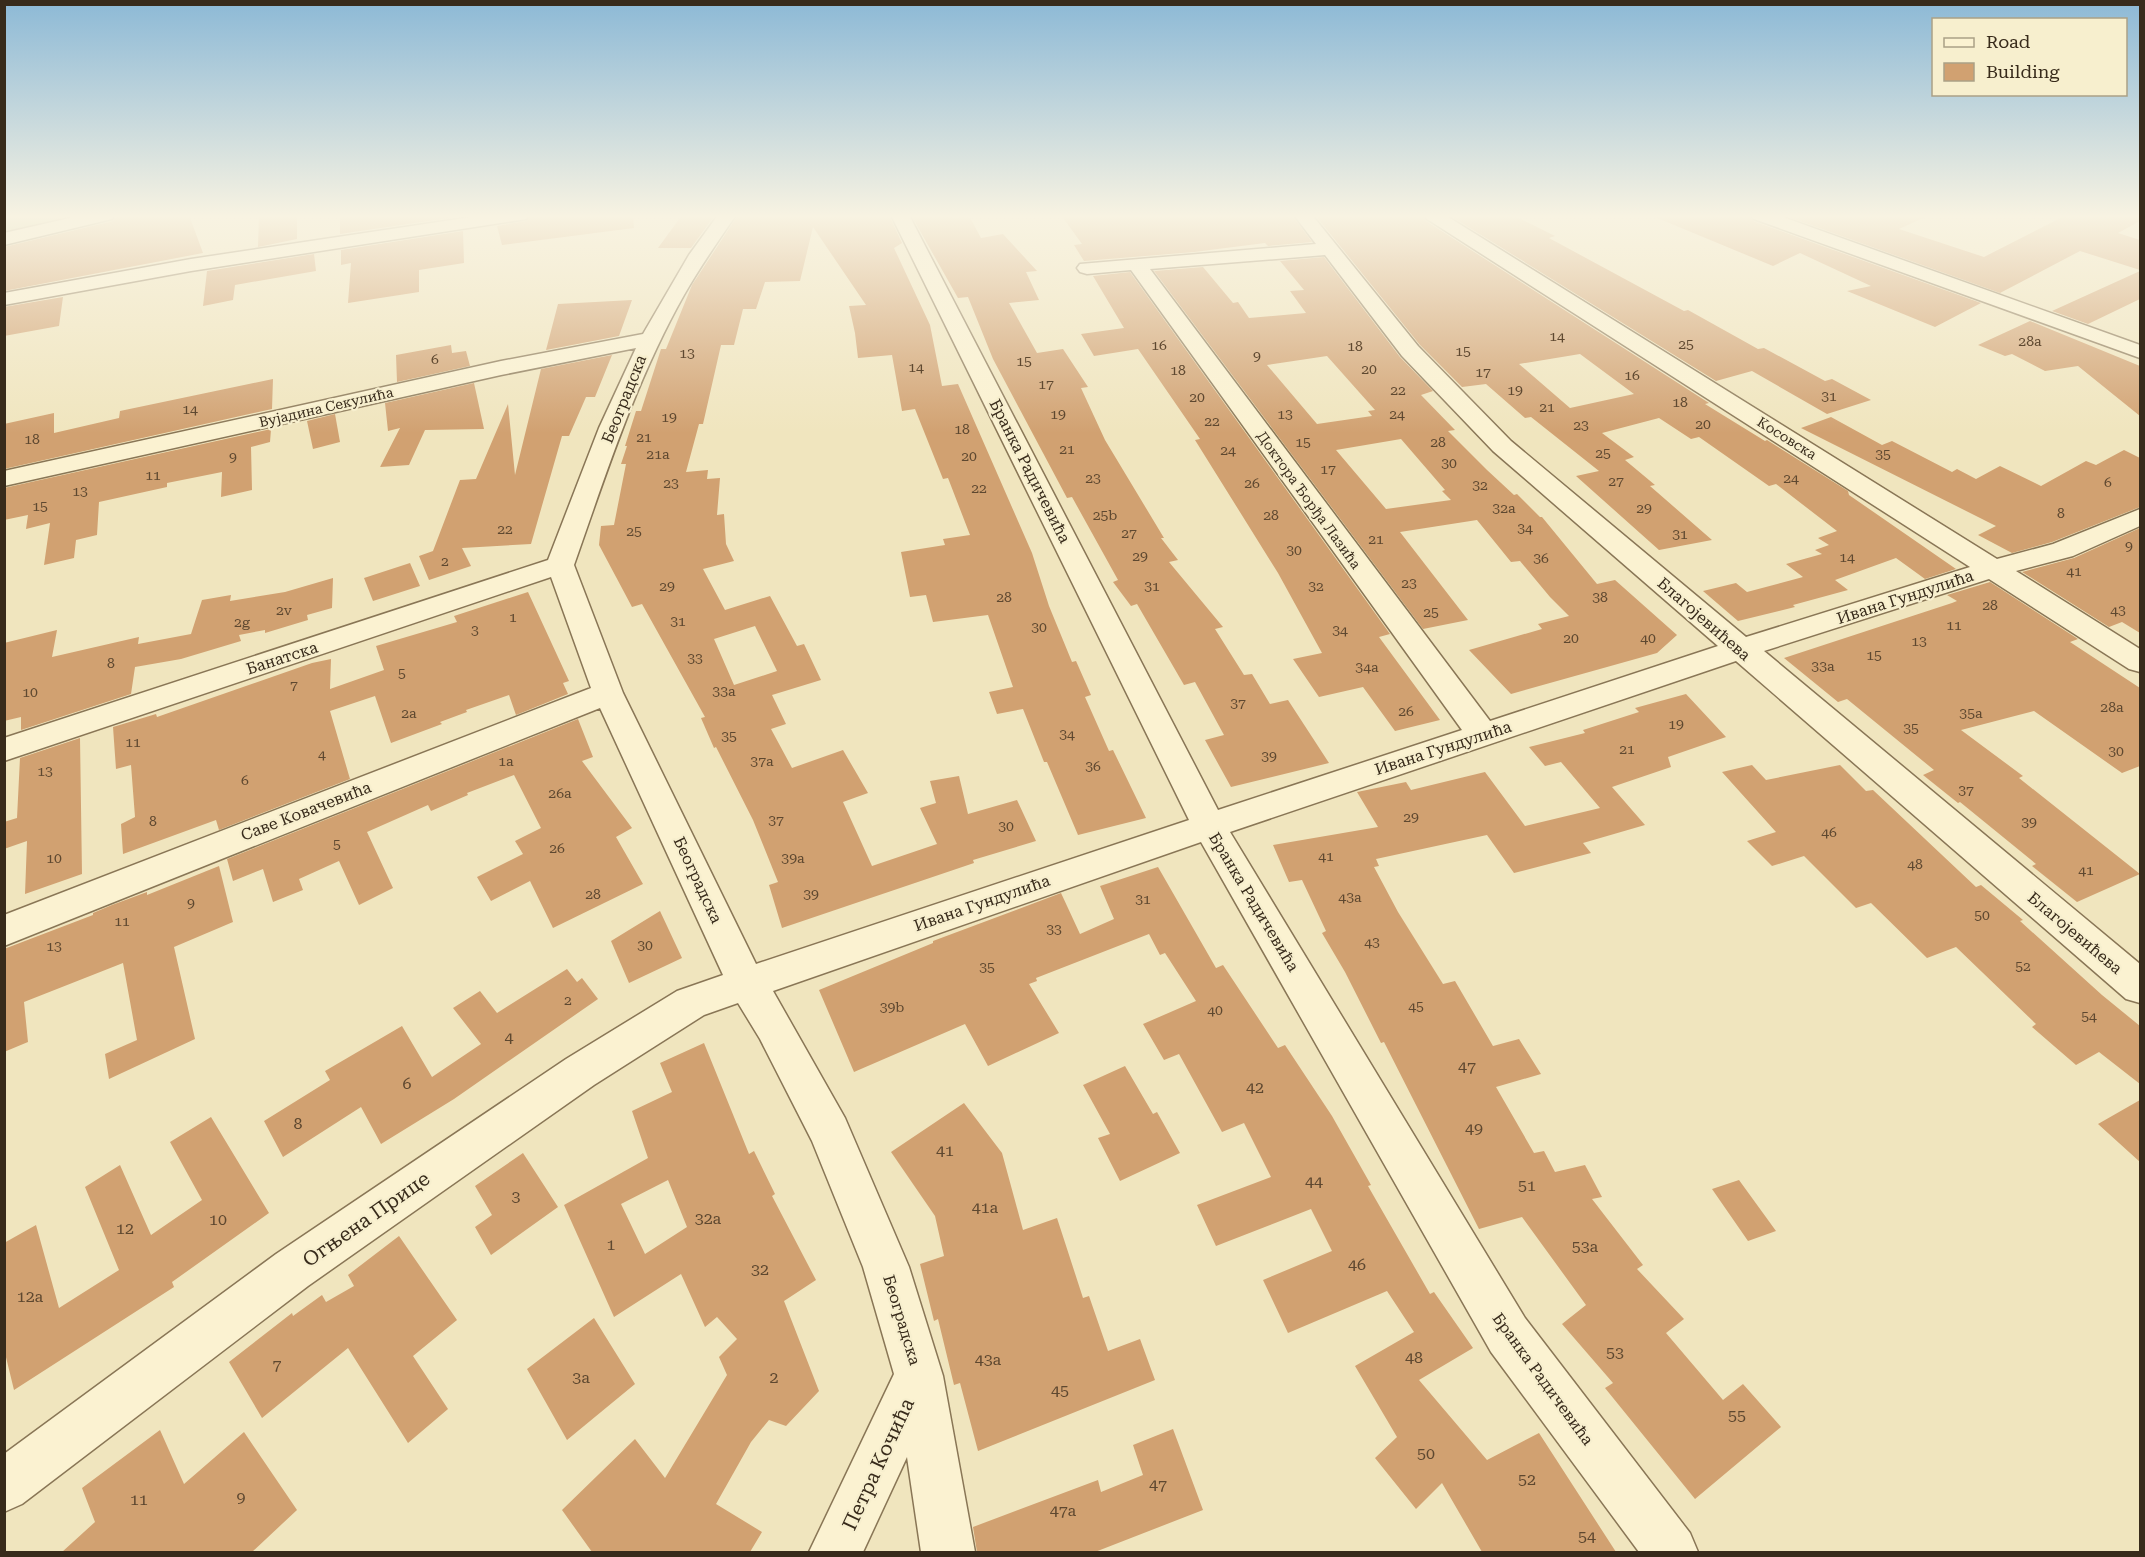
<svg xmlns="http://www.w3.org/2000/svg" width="2145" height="1557" viewBox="0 0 2145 1557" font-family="'Roboto Serif',serif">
<rect width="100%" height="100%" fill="#f0e5be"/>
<!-- green -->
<path fill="#c2ce91" d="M5 215H88L5 233Z"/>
<!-- building -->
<path fill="#d1a171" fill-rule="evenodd" d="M122 215H189L203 253 4 291V247L113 221 117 216Z
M259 215H297V239L258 247Z
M355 215H462V216L340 234V217Z
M531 215H633L634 228 502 245 497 226 526 221Z
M682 215H715L691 248H658Z
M738 215H889L902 243 894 248 930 325 942 386 958 384 1032 553 1049 606 1072 662 1076 661 1091 695 1085 697 1109 751 1113 750 1146 818 1078 835 1047 762H1044L1023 709 997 714 989 692 1013 687 988 615 933 622 926 595 910 597 901 552 945 545 943 539 970 535 948 478 943 479 915 409 902 411 892 355 858 358 855 333 849 306 866 305 813 227 800 281 765 282 756 309H743L734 345H721L703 424H699L686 472 708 470 707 479 720 478 717 515 724 514 726 544 734 561 703 569 725 610 770 596 797 646 804 644 821 680 772 695 786 724 771 729 792 768 843 750 868 793 843 802 872 866 937 844 920 808 936 803 930 781 959 776 968 814 1017 800 1036 841 973 860 974 863 782 928 769 885 778 882 753 820 716 747 714 748 701 718 705 717 642 604 632 607 599 545 601 526 614 525 626 464H621L627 446H625L636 411H641L661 349H666L692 285ZM755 626 777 671 734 685 714 639Z
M911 215H957L951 218 969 216 981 238 1003 234 1037 271 1026 272 1039 300 1009 303 1037 353 1063 349 1088 387 1081 388 1105 440 1164 538H1161L1178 560 1169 562 1223 627 1215 629 1244 675 1252 674 1270 704 1288 700 1329 763 1231 787 1205 740 1224 735 1195 682 1184 685 1137 604 1131 606 1113 582 1118 580 1072 497 1067 498 993 359 968 297 958 298Z
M1061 215H1292L1312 242 1268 246 1265 243 1194 252 1084 261 1074 245 1082 244Z
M1315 215H1422L1426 221 1709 403 1705 404 1765 441 1767 440 1848 491 1849 495 1956 569 1925 579 1896 558 1835 580 1848 590 1793 605 1795 607 1738 621 1703 591 1736 583 1747 592 1803 577 1786 564 1822 554 1815 550 1829 545 1818 538 1837 531 1776 484 1769 486 1699 437 1691 439 1659 418 1602 433 1634 457 1625 460 1655 485 1650 486 1712 540 1659 550 1576 476 1599 471 1531 417 1525 418 1486 384 1462 387 1420 345ZM1580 354 1634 394 1570 408 1519 364Z
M1449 215H1513L1555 236 1549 238 1684 311 1688 310 1758 349 1764 348 1825 381 1832 379 1871 400 1827 414 1752 371 1716 381Z
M1650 215H1749L1753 221 1981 303 1935 327 1847 291 1871 286 1800 253 1773 266Z
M1783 215H1930L1899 229 1984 257 2066 215H2140V221L2118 233 2140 240V270L2080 251 2000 293Z
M463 231 464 263 419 270V292L348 303 351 263 341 265V250Z
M314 254 316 271 235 285 233 300 203 306 207 271Z
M1324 257 1400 357 1433 391 1421 395 1455 430 1448 431 1487 470 1514 495 1517 494 1540 517H1542L1597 584 1615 580 1677 635 1657 653 1511 694 1469 650 1542 629 1538 624 1569 616 1550 597 1520 561 1511 562 1477 520 1400 532 1468 620 1423 629 1154 271 1203 267 1233 303 1238 302 1249 318 1306 313 1290 291 1304 290 1280 261ZM1327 356 1375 410 1368 411 1372 416 1317 424 1267 365ZM1401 439 1445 490 1442 491 1451 500 1386 509 1336 450Z
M2140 271V299L2088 324 2052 311Z
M1130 272 1390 634 1379 637 1440 720 1395 731 1363 687 1319 697 1293 659 1322 653 1278 573 1195 440 1200 439 1138 349 1094 356 1081 334 1124 328 1093 276Z
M63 297 59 326 4 336V307Z
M632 300 619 336 546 350 558 304Z
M2030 321 2140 366V416L2078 366 2045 371 2012 354 2005 356 1978 345Z
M451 345 452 353 466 351 470 366 397 382 396 355Z
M612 355 595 397H586L569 436H562L531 544 462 548 471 566 429 580 419 556 433 551 460 480 476 479 508 404 515 475 541 369Z
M273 379 272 409 4 469V424L54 413V433L119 418 120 411Z
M474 383 484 429 425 430 409 465 380 467 400 428 388 431 385 403Z
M335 414 340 442 313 449 307 421Z
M1831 417 1882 445 1892 441 1952 472 1957 469 1976 479 2000 466 2041 486 2086 461 2096 465 2124 450 2140 458V507L2052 542 2012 553 1978 535 1996 526 1801 428Z
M271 429 270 442 251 447 252 490 221 497 222 472 167 483V487L99 502 97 535 76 540 74 558 44 565 50 523 26 529 28 515 4 520V488Z
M2140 528V633L2122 622 2109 627 2022 572 2074 558Z
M410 563 420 586 373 601 364 578Z
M333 578 332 608 307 615 308 620 265 633V630L239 635 241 641 181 659 135 667 131 694 21 730V717L4 721V643L57 630 52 657 139 637 138 644 191 634 202 600 231 595 230 601 285 592Z
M1990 582 2078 639 2070 642 2140 688V766L2122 773 2034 711 1961 730 2023 776 2019 778 2140 874 2077 902 2032 866 2036 864 1960 802 1958 803 1923 775 1934 770 1847 699 1838 702 1784 658 1952 603 1957 601 1947 595Z
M528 592 569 681 563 683 568 694 516 715 509 695 466 710 467 712 440 722 442 724 391 743 375 696 330 711 350 779 219 830 216 820 123 854 121 824 135 817 131 765 116 769 113 727 156 714 157 717 312 663 331 659 330 689 384 670 376 646 457 622 454 616Z
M1686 694 1726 737 1668 757 1671 767 1612 787 1645 825 1583 843 1591 853 1514 873 1487 835 1376 859 1379 866 1374 867 1398 912 1443 984 1455 981 1493 1046 1519 1039 1541 1074 1496 1087 1534 1153 1544 1151 1555 1172 1585 1165 1602 1197 1592 1199 1643 1265 1637 1269 1684 1319 1666 1333 1723 1400 1743 1384 1781 1427 1695 1499 1605 1388 1613 1383 1562 1324 1586 1305 1522 1217 1479 1229 1384 1042 1381 1043 1345 972 1322 933 1326 931 1302 880 1289 882 1273 845 1378 827 1357 792 1406 782 1411 790 1485 772 1525 826 1600 808 1561 762 1545 766 1529 747 1585 733 1583 730 1639 712 1635 708Z
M578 719 593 757 582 761 632 828 616 837 643 884 553 928 530 881 491 901 477 877 523 854 515 841 541 828 514 775 467 793 468 795 431 811 428 805 367 832 393 888 359 905 339 861 299 879 303 890 273 902 263 869 233 881 227 859Z
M80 738 82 874 25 894 27 841 4 849V822L17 818 20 758Z
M1752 765 1766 780 1840 765 1866 791 1873 790 1976 887 1981 885 2023 920 2020 921 2102 995 2140 1026V1084L2099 1052 2076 1065 2032 1027 2036 1024 1956 947 1927 958 1871 903 1856 908 1804 856 1772 866 1747 841 1776 832 1722 772Z
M219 866 233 922 174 947 195 1039 109 1079 105 1054 137 1040 123 963 24 1002 28 1042 4 1052V949L93 915V913L112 905 147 892V895Z
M1158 867 1216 968 1223 965 1278 1048 1285 1045 1332 1116 1371 1185 1368 1186 1430 1294 1434 1292 1473 1348 1419 1380 1487 1460 1539 1433 1616 1552H1482L1442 1483 1416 1509 1375 1458 1397 1437 1355 1366 1414 1332 1387 1291 1288 1333 1263 1280 1332 1251 1311 1209 1216 1246 1197 1205 1271 1177 1244 1123 1222 1132 1179 1054 1164 1060 1143 1024 1196 1001 1165 953 1160 955 1149 934 1036 978 1037 981 1029 984 1059 1033 988 1066 965 1024 854 1072 819 990 933 943V941L1061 893 1080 934 1114 919 1100 886Z
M660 911 682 958 629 983 611 941Z
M567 969 577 982 582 978 598 999 454 1099 381 1144 361 1107 283 1157 264 1121 330 1080 325 1071 402 1026 432 1077 481 1044 453 1008 480 991 497 1013Z
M704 1043 749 1154 754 1151 775 1194 772 1196 816 1280 784 1301 819 1391 786 1426 769 1420 751 1442 716 1504 762 1532 750 1552H592L562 1510 635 1439 665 1478 727 1375 719 1357 737 1339 717 1317 705 1327 681 1274 614 1317 564 1205 648 1158 632 1111 672 1092 660 1063ZM668 1180 687 1227 645 1254 621 1204Z
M1125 1066 1153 1114 1157 1112 1180 1153 1120 1181 1098 1138 1110 1134 1083 1085Z
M2140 1100V1162L2098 1124Z
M964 1103 1002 1153 1023 1230 1057 1218 1083 1298 1089 1296 1108 1351 1140 1339 1155 1380 978 1451 960 1383 954 1385 938 1319 934 1321 920 1264 944 1256 935 1216 891 1152Z
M211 1117 269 1213 172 1282 174 1287 14 1390 4 1349V1243L36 1225 59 1308 119 1270 85 1187 120 1165 151 1235 202 1200 170 1142Z
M523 1153 558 1207 491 1255 475 1227 492 1215 475 1186Z
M1739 1180 1776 1231 1748 1241 1712 1189Z
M399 1236 457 1320 413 1356 448 1409 408 1443 348 1348 262 1418 229 1362 292 1313 293 1316 322 1295 326 1302 354 1286 348 1275Z
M594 1318 635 1384 567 1440 527 1369Z
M1173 1429 1203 1510 1095 1552H977L973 1527 1098 1480 1101 1492 1143 1475 1133 1445Z
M160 1430 184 1484 244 1432 297 1510 252 1552H62L95 1522 82 1488Z"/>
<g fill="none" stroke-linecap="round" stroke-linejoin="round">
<defs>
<path id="minor" d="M83 215H115L112 219 4 245V233Z
M718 215H736C718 241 700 267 684 295 636 380 606 474 574 565L623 693 756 964 1189 820 891 215H909L1218 810 1462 730 1131 270 1087 274 1080 272 1077 268 1080 264 1316 244 1294 215H1312L1418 346 1511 441 1746 637 1970 567 1427 219 1424 215H1445L1997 559 2053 544 2140 509V526L2073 556 2016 571 2140 649V672L2129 669 1989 579 1764 651 2140 964V1003L2126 999 1736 661 1230 832 1525 1318 1690 1533 1698 1552H1639L1491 1352 1201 842 773 991 845 1118 909 1267 943 1376 975 1552H921L907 1457 863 1552H809L894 1374 863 1267 812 1141 760 1039 738 1003 704 1015 594 1085 308 1286 22 1504 4 1512V1454L276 1254 566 1059 677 991 723 975 600 708 4 946V915L591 688 551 577 4 761V738L548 560 599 428 636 348 501 375 4 486V471L501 361 643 334 689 255ZM1325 255 1402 356 1493 451 1718 646 1490 721 1150 269Z
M1751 215H1777L2140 345V358L1754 219Z"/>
<path id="tertiary" d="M485 215H529L526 219 520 220 191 271 4 305V293L191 259Z"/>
</defs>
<!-- minor casing -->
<use href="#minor" stroke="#897656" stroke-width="3"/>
<!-- tertiary casing -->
<use href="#tertiary" stroke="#897656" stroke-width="3"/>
<!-- minor -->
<use href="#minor" fill="#fbf2d1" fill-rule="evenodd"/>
<!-- tertiary -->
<use href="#tertiary" fill="#fbf2d1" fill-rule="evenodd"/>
</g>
<!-- sky -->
<linearGradient id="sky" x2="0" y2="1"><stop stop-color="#8cb9d6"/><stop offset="0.5" stop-color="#f8f3e2"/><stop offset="1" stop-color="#f8f3e2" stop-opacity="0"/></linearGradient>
<rect width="2145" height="433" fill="url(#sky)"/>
<g text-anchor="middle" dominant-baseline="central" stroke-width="4.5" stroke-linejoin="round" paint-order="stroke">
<!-- number labels -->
<g font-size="14" fill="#5e4830">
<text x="1557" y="336">14</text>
<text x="2030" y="341">28a</text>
<text x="1686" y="344">25</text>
<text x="1159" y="345">16</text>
<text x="1355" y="346">18</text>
<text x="1463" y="351">15</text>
<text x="687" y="353">13</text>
<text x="1257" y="356">9</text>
<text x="435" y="359">6</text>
<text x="1024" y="361">15</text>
<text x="916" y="367">14</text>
<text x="1369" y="369">20</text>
<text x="1178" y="370">18</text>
<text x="1483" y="372">17</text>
<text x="1632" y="375">16</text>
<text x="1046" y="384">17</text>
<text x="1398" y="390">22</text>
<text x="1515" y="390">19</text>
<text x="1829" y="396">31</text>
<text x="1197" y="397">20</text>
<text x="1680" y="402">18</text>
<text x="1547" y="407">21</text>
<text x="190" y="409">14</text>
<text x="1058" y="414">19</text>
<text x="1285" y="414">13</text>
<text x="1397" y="414">24</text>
<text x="669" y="417">19</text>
<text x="1212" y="421">22</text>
<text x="1703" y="424">20</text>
<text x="1581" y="425">23</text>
<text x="962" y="429">18</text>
<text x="644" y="437">21</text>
<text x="32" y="439">18</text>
<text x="1303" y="442">15</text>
<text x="1438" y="442">28</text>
<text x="1067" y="449">21</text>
<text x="1228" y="450">24</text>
<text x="1603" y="453">25</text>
<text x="658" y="454">21a</text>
<text x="1883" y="454">35</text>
<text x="969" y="456">20</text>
<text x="233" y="457">9</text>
<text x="1449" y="463">30</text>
<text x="1328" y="469">17</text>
<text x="153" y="475">11</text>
<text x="1093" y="478">23</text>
<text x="1791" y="478">24</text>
<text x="1616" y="481">27</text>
<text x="2108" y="482">6</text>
<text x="671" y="483">23</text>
<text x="1252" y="483">26</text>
<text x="1480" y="485">32</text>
<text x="979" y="488">22</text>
<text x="80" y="491">13</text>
<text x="40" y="506">15</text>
<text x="1504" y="508">32a</text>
<text x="1644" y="508">29</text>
<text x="2061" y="513">8</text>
<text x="1105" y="515">25b</text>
<text x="1271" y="515">28</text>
<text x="1525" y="528">34</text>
<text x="505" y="529">22</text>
<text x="634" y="531">25</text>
<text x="1129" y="533">27</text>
<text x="1680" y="534">31</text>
<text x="1376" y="539">21</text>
<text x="2129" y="546">9</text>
<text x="1294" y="550">30</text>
<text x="1140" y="556">29</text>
<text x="1847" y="557">14</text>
<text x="1541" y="558">36</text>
<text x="445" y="561">2</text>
<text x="2074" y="571">41</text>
<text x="1409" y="583">23</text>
<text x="667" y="586">29</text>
<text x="1152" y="586">31</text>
<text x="1316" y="586">32</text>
<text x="1004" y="597">28</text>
<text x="1600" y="597">38</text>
<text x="1990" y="605">28</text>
<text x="284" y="610">2v</text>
<text x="2118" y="610">43</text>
<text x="1431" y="612">25</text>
<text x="513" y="617">1</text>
<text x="678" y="621">31</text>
<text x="242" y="622">2g</text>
<text x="1954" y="625">11</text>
<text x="1039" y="627">30</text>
<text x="475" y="630">3</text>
<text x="1340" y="630">34</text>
<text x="1571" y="638">20</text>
<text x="1648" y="638">40</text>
<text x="1919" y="641">13</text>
<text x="1874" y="655">15</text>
<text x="695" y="658">33</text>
<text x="111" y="663">8</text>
<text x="1823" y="666">33a</text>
<text x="1367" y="667">34a</text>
<text x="402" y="673">5</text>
<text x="294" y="685">7</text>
<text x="724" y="691">33a</text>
<text x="30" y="692">10</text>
<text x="1238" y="703">37</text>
<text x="2112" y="707">28a</text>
<text x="1406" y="711">26</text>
<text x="409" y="713">2a</text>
<text x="1971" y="713">35a</text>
<text x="1676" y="724">19</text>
<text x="1911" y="728">35</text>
<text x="1067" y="734">34</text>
<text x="729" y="736">35</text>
<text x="133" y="742">11</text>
<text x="1627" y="749">21</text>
<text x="2116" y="751">30</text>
<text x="322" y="754">4</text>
<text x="1269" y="756">39</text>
<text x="506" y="761">1a</text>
<text x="762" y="761">37a</text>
<text x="1093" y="766">36</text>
<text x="45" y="771">13</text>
<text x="245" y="780">6</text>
<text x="1966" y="790">37</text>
<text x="560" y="793">26a</text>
<text x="1411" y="817">29</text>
<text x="776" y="820">37</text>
<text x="153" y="821">8</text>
<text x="2029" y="822">39</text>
<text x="1006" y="826">30</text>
<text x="1829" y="832">46</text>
<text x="337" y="844">5</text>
<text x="557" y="848">26</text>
<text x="1326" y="856">41</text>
<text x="54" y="858">10</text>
<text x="793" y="858">39a</text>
<text x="1915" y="864">48</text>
<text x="2086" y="870">41</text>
<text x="593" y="894">28</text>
<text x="811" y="894">39</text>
<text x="1350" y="897">43a</text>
<text x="1143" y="899">31</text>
<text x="191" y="903">9</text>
<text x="1982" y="915">50</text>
<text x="122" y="921">11</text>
<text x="1054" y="929">33</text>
<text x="1372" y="942">43</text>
<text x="645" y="945">30</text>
<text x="54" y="946">13</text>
<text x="2023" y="966">52</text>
<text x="987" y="967">35</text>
<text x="568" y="1000">2</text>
<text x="1416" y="1006">45</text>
<text x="892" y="1007">39b</text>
<text x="1215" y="1010">40</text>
<text x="2089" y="1016">54</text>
</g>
<!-- far-street labels -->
<g font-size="14" fill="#382b1b" stroke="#f7efce">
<text transform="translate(326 407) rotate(-13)">Вујадина Секулића</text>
<text transform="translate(1787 438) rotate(32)">Косовска</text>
<text transform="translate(1309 500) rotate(54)">Доктора Ђорђа Лазића</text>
</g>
<!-- street labels -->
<g font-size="16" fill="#382b1b" stroke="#f7efce">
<text transform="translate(624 399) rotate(-68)">Београдска</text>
<text transform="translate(1030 471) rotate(63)">Бранка Радичевића</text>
<text transform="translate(1905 597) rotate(-18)">Ивана Гундулића</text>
<text transform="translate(1704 619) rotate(41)">Благојевићева</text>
<text transform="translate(282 658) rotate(-18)">Банатска</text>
<text transform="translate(1443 748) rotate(-18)">Ивана Гундулића</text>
<text transform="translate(306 811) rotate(-21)">Саве Ковачевића</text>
<text transform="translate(698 880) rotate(65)">Београдска</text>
<text transform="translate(1254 902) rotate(59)">Бранка Радичевића</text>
<text transform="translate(982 903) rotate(-19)">Ивана Гундулића</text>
<text transform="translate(2075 933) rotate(40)">Благојевићева</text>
<text transform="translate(902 1320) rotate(73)">Београдска</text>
<text transform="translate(1543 1379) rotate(54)">Бранка Радичевића</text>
</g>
<!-- near-number labels -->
<g font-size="16" fill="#5e4830">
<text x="509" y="1037">4</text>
<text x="1467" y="1066">47</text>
<text x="407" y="1083">6</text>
<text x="1255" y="1087">42</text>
<text x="298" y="1123">8</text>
<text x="1474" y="1128">49</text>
<text x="945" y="1150">41</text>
<text x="1314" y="1181">44</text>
<text x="1527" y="1185">51</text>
<text x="516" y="1196">3</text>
<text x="985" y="1207">41a</text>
<text x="708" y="1218">32a</text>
<text x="218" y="1219">10</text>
<text x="125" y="1228">12</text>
<text x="611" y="1244">1</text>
<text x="1585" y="1246">53a</text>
<text x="1357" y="1264">46</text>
<text x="760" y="1269">32</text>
<text x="30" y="1296">12a</text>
<text x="1615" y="1352">53</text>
<text x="1414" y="1357">48</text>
<text x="988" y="1359">43a</text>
<text x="277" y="1364">7</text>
<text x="581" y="1377">3a</text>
<text x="774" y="1377">2</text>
<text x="1060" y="1390">45</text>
<text x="1737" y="1415">55</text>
<text x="1426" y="1453">50</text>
<text x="1527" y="1479">52</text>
<text x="1158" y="1484">47</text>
<text x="241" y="1497">9</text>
<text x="139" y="1499">11</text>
<text x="1063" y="1510">47a</text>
<text x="1587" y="1536">54</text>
</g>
<!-- near-street labels -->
<g font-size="20" fill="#382b1b" stroke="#f7efce">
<text transform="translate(366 1219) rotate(-35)">Огњена Прице</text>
<text transform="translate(878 1464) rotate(-65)">Петра Кочића</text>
</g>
</g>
<!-- border -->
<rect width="2145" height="1557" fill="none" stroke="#382b1b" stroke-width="12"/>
<!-- legend -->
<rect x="1932" y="18" width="195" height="78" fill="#f7efce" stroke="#aba186" stroke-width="1.5"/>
<rect x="1944" y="38" width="30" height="9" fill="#fbf2d1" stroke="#aba186" stroke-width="1.5"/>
<text x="1986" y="48" font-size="18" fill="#382b1b">Road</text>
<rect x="1944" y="63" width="30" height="18" fill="#d1a171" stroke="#aba186" stroke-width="1.5"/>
<text x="1986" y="78" font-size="18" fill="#382b1b">Building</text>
</svg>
